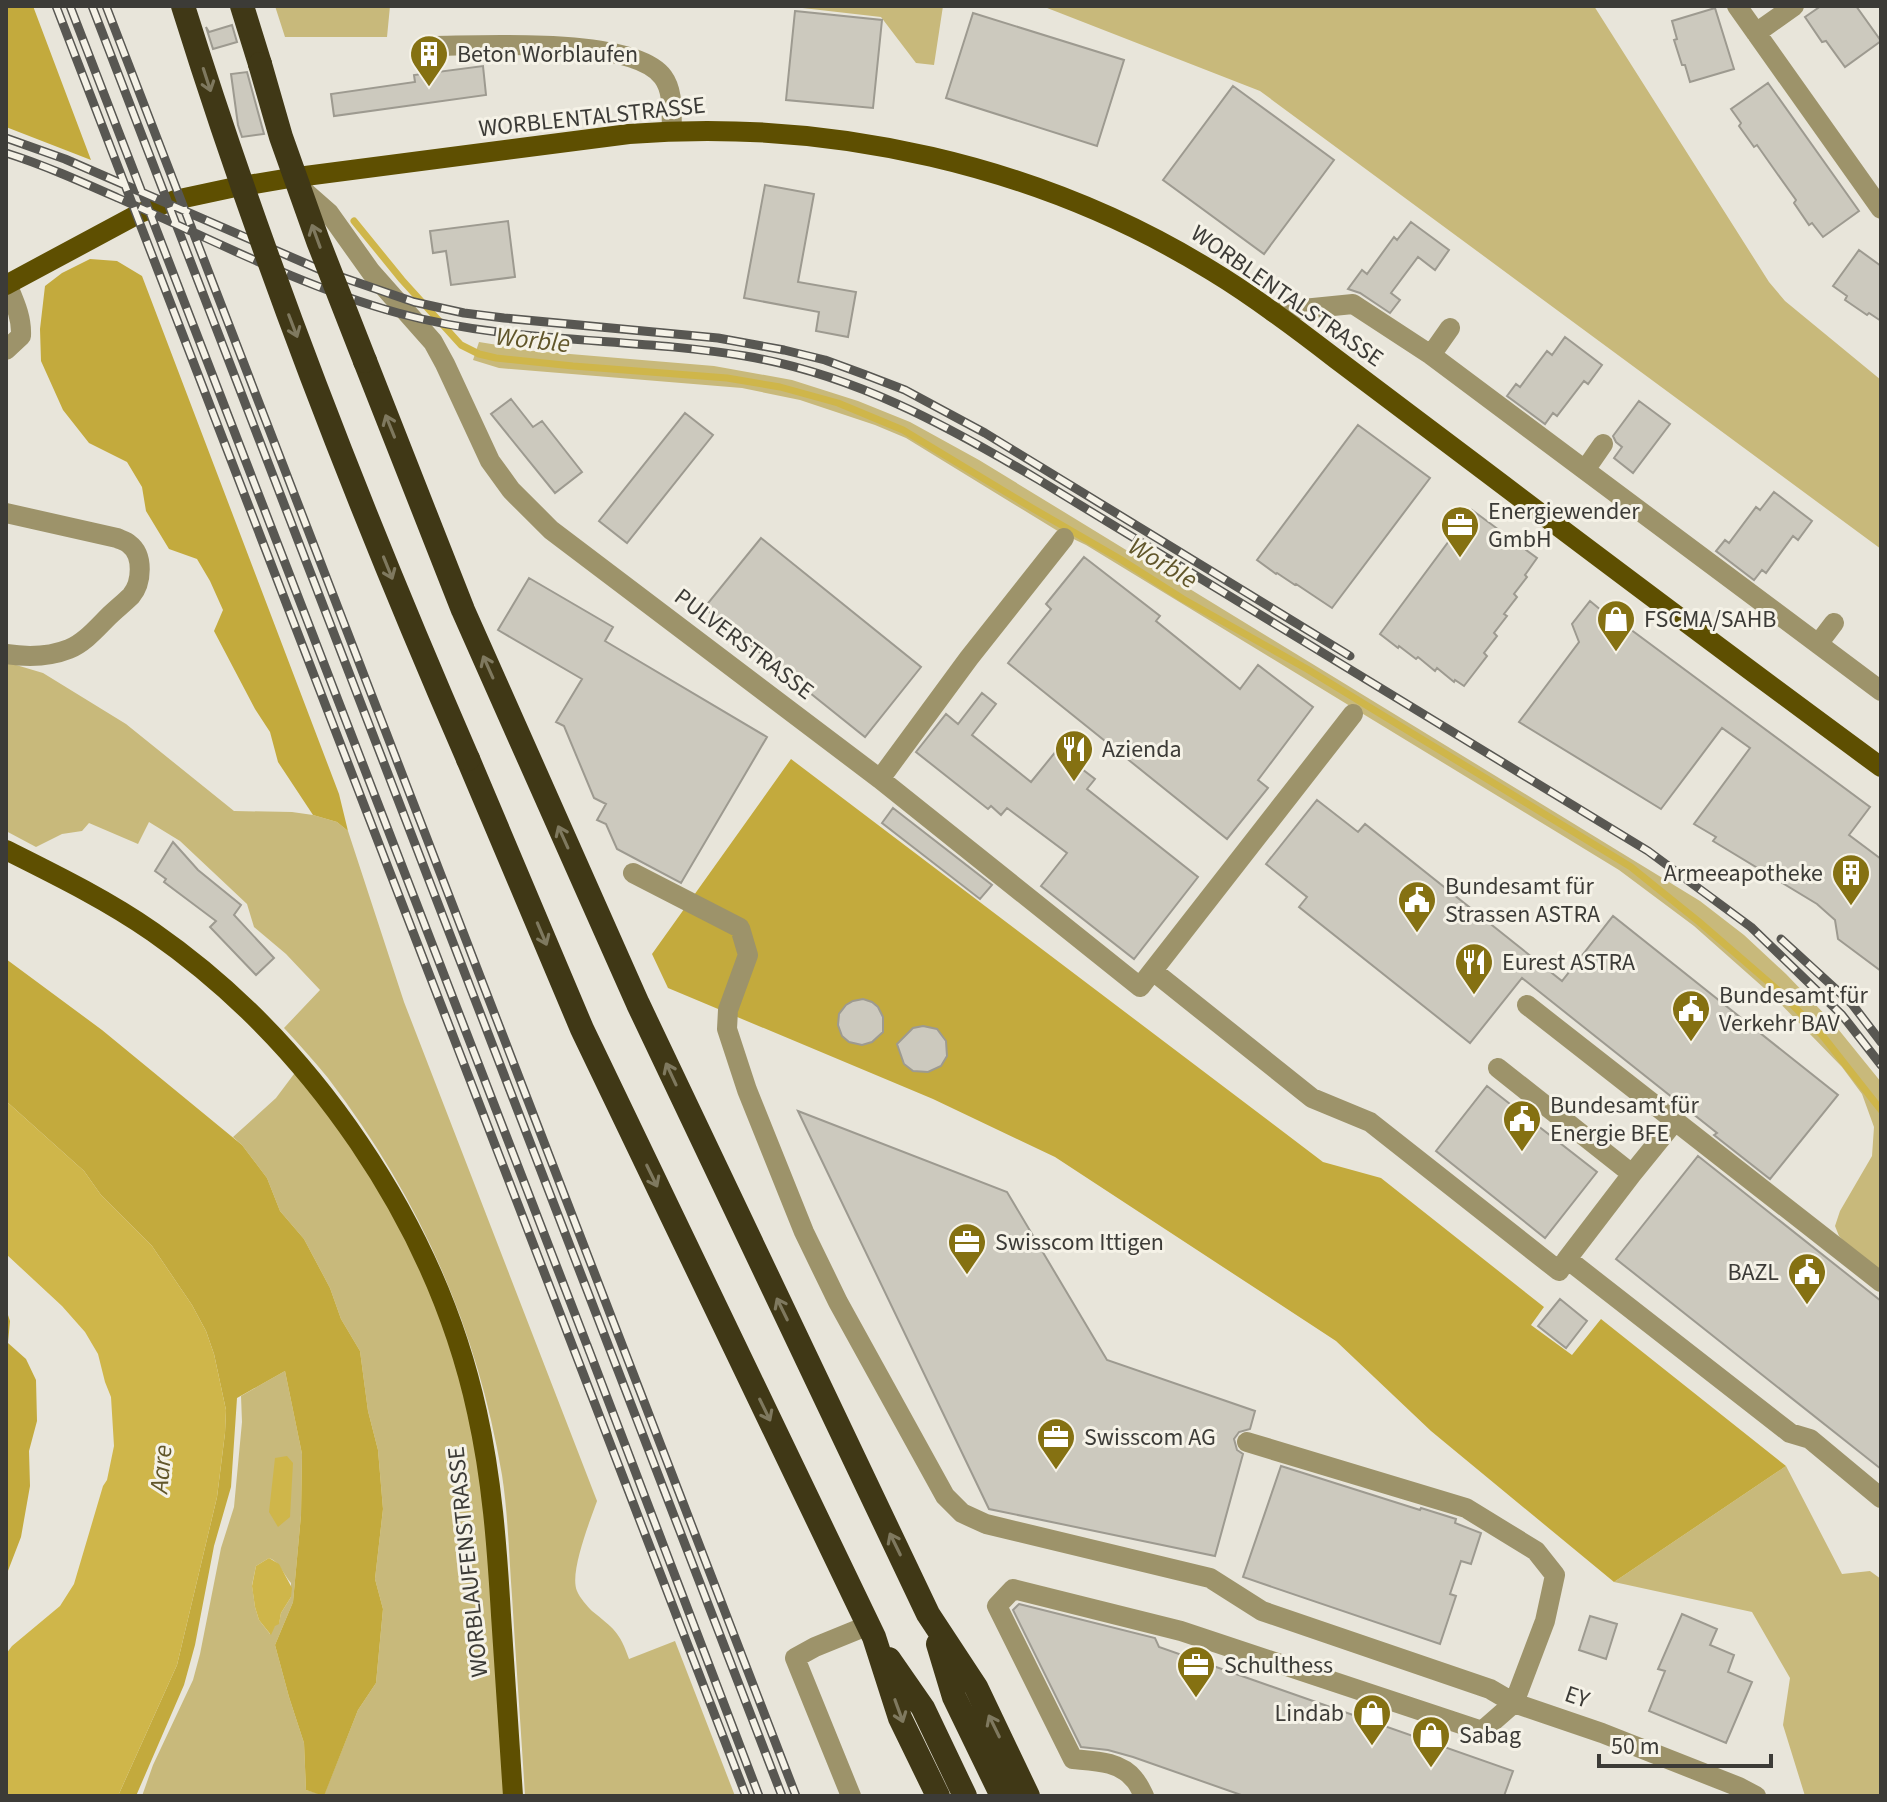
<svg xmlns="http://www.w3.org/2000/svg" width="1887" height="1802" viewBox="0 0 1887 1802" font-family="'Source Sans 3',sans-serif">
<rect width="100%" height="100%" fill="#e8e5da"/>
<!-- green -->
<path fill="#c8b97b" fill-rule="evenodd" d="M275 6H390L387 37H285Z
M785 6H943L934 65 916 63 881 17Z
M1042 6H1594L1769 282 1785 301 1881 380V549L1260 91Z
M479 342 534 351 714 366 792 380 858 401 910 422 979 460 1700 901 1744 935 1786 974 1834 1024 1881 1082V1272L1846 1244 1839 1236 1835 1226 1840 1211 1872 1156 1874 1127 1862 1094 1842 1067 1773 996 1694 926 1619 870 1086 545 1061 533 906 438 875 425 800 400 742 388 499 368 473 360Z
M6 662 43 673 126 724 234 811 292 812 313 815 337 822 348 831 404 1002 597 1501C590 1521 569 1573 577 1591 580 1598 587 1606 592 1611 613 1628 620 1632 629 1659L675 1641 735 1796H525C521 1729 516 1663 512 1596 509 1556 508 1514 502 1475 477 1327 419 1197 328 1078 314 1061 299 1044 284 1028L320 990 286 954 254 927 247 904 180 841 149 822 138 844 89 823 82 831 62 834 36 847 6 831Z
M300 1066 409 1229 476 1410 512 1796H142L153 1765 193 1680 200 1654 221 1548 234 1507 242 1422 241 1396 285 1371 302 1454 301 1515 293 1602 275 1645 289 1697 304 1743 306 1790 324 1795 358 1710 376 1683 383 1609 375 1579 383 1509 378 1450 368 1411 360 1351 341 1319 330 1288 304 1239 280 1211 267 1178 242 1145 233 1137 276 1098ZM269 1558C280 1562 283 1574 291 1583V1597L281 1613 279 1623 275 1625 270 1634 259 1620 255 1607 252 1585 256 1566Z
M1786 1466 1842 1574 1870 1571 1881 1579V1796H1805L1783 1725 1790 1678 1752 1612 1614 1582Z"/>
<!-- forest -->
<path fill="#c3aa3d" d="M6 6H33L91 160 6 127Z
M90 259 117 261 142 276 339 794 348 831 337 822 313 815 278 762 270 732 255 709 214 631 223 610 210 581 197 559 169 549 146 511 142 487 127 462 89 443 63 410 41 361 40 329 45 286 62 273Z
M791 759 1323 1162 1381 1178 1544 1307 1531 1325 1572 1355 1601 1319 1786 1466 1614 1582 1431 1431 1336 1341 1055 1157 933 1099 668 988 652 954Z
M6 959 102 1030 242 1145 267 1178 280 1211 304 1239 330 1288 341 1319 360 1351 368 1411 378 1450 383 1509 375 1579 383 1609 376 1683 358 1710 324 1796 306 1790 304 1743 289 1697 275 1645 293 1602 301 1515 302 1454 285 1371 237 1398 231 1487 214 1546 195 1645 184 1685 136 1796H118L177 1665 217 1497 225 1433 226 1410 214 1354 206 1331 192 1305 152 1246 101 1195 84 1171 6 1101Z
M6 1309 10 1321 8 1343 26 1359 36 1380 37 1421 29 1451 30 1486 21 1537 6 1576Z"/>
<!-- water -->
<path fill="#cfb64a" d="M6 1101 84 1171 101 1195 152 1246 192 1305 206 1331 214 1354 226 1410 225 1433 217 1497 177 1665 118 1796H6V1654L12 1646 60 1606 74 1584 103 1486 107 1480 114 1446 111 1397 105 1382 98 1354 85 1332 62 1306 6 1254Z
M287 1456 293 1463 290 1517 278 1527 269 1512 275 1458Z
M269 1558 279 1564 292 1588 291 1597 281 1613 279 1624 275 1626 271 1635 259 1620 255 1607 252 1586 256 1566Z"/>
<g fill="none" stroke-linecap="round" stroke-linejoin="round">
<!-- stream -->
<path stroke="#cfb64a" stroke-width="7" d="M354 221 402 280 461 345 479 354 496 358 573 366 727 378 780 387 838 403 903 430 1032 508 1120 559 1183 599 1307 669 1631 867 1698 921 1779 991 1822 1035 1881 1110"/>
</g>
<!-- building -->
<path fill="#ccc9be" stroke="#9d9a90" stroke-width="2" d="M1821 6H1856L1881 41 1845 67 1826 41 1822 42 1805 17Z
M1715 8 1734 69 1690 82 1685 65H1682L1674 40 1677 39 1672 21Z
M795 11 882 20 873 108 786 100Z
M973 13 1124 60 1097 146 946 98Z
M232 25 237 42 213 49 206 27 209 32Z
M483 66 486 95 334 116 331 94 415 82 414 75Z
M247 72 264 134 242 137 238 125 231 74Z
M1768 83 1859 211 1823 237 1812 223 1809 225 1794 203 1796 200 1776 172 1757 145 1754 147 1739 126 1741 123 1731 109Z
M1233 86 1334 160 1264 254 1163 180Z
M765 185 814 194 798 282 856 292 848 337 816 331 819 312 744 298Z
M508 221 515 277 451 285 446 251 433 253 430 231Z
M1411 222 1449 250 1435 270 1418 257 1391 293 1400 300 1390 313 1360 293 1348 289 1362 270 1367 274 1394 237 1397 240Z
M1859 250 1881 266V321L1869 313 1867 315 1845 300 1847 296 1833 286Z
M1565 337 1602 365 1588 384 1584 381 1557 416 1553 413 1545 424 1507 396 1516 384 1520 387 1547 351 1552 355Z
M511 399 533 427 542 421 582 472 555 493 491 414Z
M1639 401 1670 424 1633 473 1614 458 1622 447 1616 442 1613 436Z
M685 413 713 435 627 543 599 521Z
M1358 425 1430 478 1332 608 1296 584 1295 585 1277 573 1276 574 1257 560Z
M1774 492 1812 521 1798 540 1793 536 1766 573 1762 570 1754 580 1716 551 1725 540 1729 543 1756 507 1760 510Z
M1472 510 1537 558 1525 575 1527 577 1514 594 1517 597 1504 614 1507 616 1494 633 1497 636 1484 653 1487 656 1464 686 1455 680 1454 682 1437 668 1435 671 1418 657 1416 659 1399 646 1398 648 1380 634Z
M761 538 921 667 865 737 704 608Z
M1084 557 1160 616 1156 621 1240 689 1258 665 1313 707 1258 780 1268 788 1227 839 1008 663 1051 609 1046 604Z
M529 578 613 627 605 641 767 737 681 883 617 849 606 824 597 820 606 804 594 798 564 726 556 722 582 679 498 630Z
M1590 601 1602 611 1603 609 1870 807 1849 835 1881 859V971L1838 939 1835 920 1817 904 1713 841 1716 837 1694 824 1750 748 1722 728 1661 809 1519 722 1579 642 1572 624Z
M982 693 996 704 972 735 1031 782 1057 750 1095 779 1087 789 1198 877 1134 959 1041 886 1067 853 1007 808 1001 815 991 806 988 809 916 752 946 714 958 724Z
M1317 800 1358 832 1365 824 1562 981 1613 916 1838 1095 1770 1179 1714 1135 1717 1133 1522 978 1470 1043 1299 907 1307 897 1266 864Z
M893 808 992 885 980 899 882 823Z
M173 842 198 870 241 905 234 915 274 958 256 975 210 927 216 921 164 882 166 879 155 871Z
M863 999 872 1002 878 1007 883 1017V1032L872 1042 862 1045 849 1042 842 1036 838 1025 839 1014 846 1005 853 1001Z
M923 1026 937 1029 946 1041 947 1056 941 1066 928 1072 913 1071 904 1064 897 1044 913 1028Z
M1487 1086 1597 1172 1545 1238 1436 1151Z
M798 1111 1007 1192 1107 1360 1255 1411 1250 1429 1239 1432 1234 1439 1237 1450 1243 1454 1215 1556 989 1509Z
M1698 1156 1881 1301V1469L1616 1259Z
M1560 1299 1587 1321 1566 1348 1538 1326Z
M1281 1466 1420 1510 1421 1508 1456 1519 1455 1523 1481 1533 1471 1564 1461 1561 1450 1594 1456 1596 1440 1644 1243 1577Z
M1019 1604 1155 1638 1159 1647 1513 1771 1504 1796H1244L1133 1757 1108 1750 1081 1747 1013 1610Z
M1682 1614 1717 1629 1710 1645 1734 1655 1728 1672 1752 1682 1726 1743 1649 1711 1665 1671 1658 1669Z
M1590 1616 1617 1624 1606 1659 1579 1650Z"/>
<g fill="none" stroke-linecap="round" stroke-linejoin="round">
<!-- minor -->
<path stroke="#9d936a" stroke-width="20" d="M1737 6 1881 209
M1756 33 1794 6
M430 46C480 46 633 36 663 77 674 92 671 113 672 130
M296 184 329 213 371 272 433 342 445 364 490 461 511 490 551 530 880 779 1140 987 1353 714
M1273 312 1353 304 1431 355 1881 691
M6 350 21 336C22 317 14 301 7 284
M1431 355 1450 328
M1585 470 1603 444
M6 513 117 538C121 540 126 541 129 544 144 555 142 583 131 596 124 603 115 610 108 617 96 629 84 643 69 649 49 657 26 657 6 654
M1818 644 1834 623
M880 779 969 658 1064 538
M633 873 740 928 748 955 728 1010 727 1029 747 1090 804 1232 838 1302 945 1496 962 1513 986 1524 1210 1578 1262 1611 1490 1689 1514 1703 1602 1733 1739 1787 1756 1796
M1153 971 1312 1098 1370 1122 1559 1271 1567 1259
M1527 1005 1881 1282
M1498 1068 1632 1174 1567 1259 1790 1433 1810 1439 1881 1498
M1632 1174 1675 1121
M851 1796 795 1658 815 1647 869 1625
M1144 1796C1141 1790 1138 1783 1134 1779 1120 1761 1093 1761 1073 1759L997 1606 1013 1589 1181 1631 1482 1731 1514 1703 1545 1621 1555 1575 1536 1551 1466 1508 1247 1442"/>
<!-- major -->
<path stroke="#5e4f01" stroke-width="20" d="M6 285 140 213 175 200 231 188 290 178 629 134C830 118 1040 165 1212 271 1255 297 1296 328 1336 359 1386 397 1436 434 1486 472 1617 571 1749 670 1881 767
M6 850C56 875 107 900 153 932 311 1042 436 1224 477 1412 492 1479 497 1547 501 1615 505 1676 509 1736 513 1796"/>
<!-- highway -->
<path stroke="#403816" stroke-width="24" d="M242 6 260 64
M365 361 463 610 638 1004 928 1614 976 1687 1028 1796
M468 759 582 1029 874 1637 900 1718 938 1796
M938 1644 954 1697 1002 1796
M889 1659 923 1708 965 1796"/>
<defs>
<path id="rail" d="M56 6 746 1796
M70 6 590 1353
M92 6 782 1796
M106 6 796 1796
M6 138 65 159 321 270 414 302 464 313 504 318 718 338 784 350 825 360 866 375 905 390 985 433 1350 656
M6 153C44 165 82 182 118 198 209 238 302 287 398 313 511 344 630 337 745 356 853 374 946 425 1039 480L1648 851 1751 927 1842 1015 1881 1065
M1781 939 1852 1004 1881 1042
M587 1345 759 1796"/>
</defs>
<!-- rail casing -->
<use href="#rail" stroke="#585752" stroke-width="9"/>
<!-- rail -->
<use href="#rail" stroke="#f5f2e7" stroke-width="6" stroke-dasharray="18" stroke-linecap="butt"/>
<!-- highway-bridge -->
<path stroke="#403816" stroke-width="24" d="M183 6C263 262 361 513 468 759
M260 64 281 137 318 241 365 361"/>
</g>
<!-- one-way arrows -->
<defs><path id="oneway-shaft" d="M-6 0H5M1.5-3L5.5 0L1.5 3" fill="none" stroke-width="1.6" stroke-linecap="round" stroke-linejoin="round" transform="scale(2)"/></defs>
<g stroke="#7f795f">
<use href="#oneway-shaft" transform="translate(207 80) rotate(72)"/>
<use href="#oneway-shaft" transform="translate(316 236) rotate(-110)"/>
<use href="#oneway-shaft" transform="translate(293 326) rotate(69)"/>
<use href="#oneway-shaft" transform="translate(390 426) rotate(-112)"/>
<use href="#oneway-shaft" transform="translate(388 568) rotate(68)"/>
<use href="#oneway-shaft" transform="translate(488 667) rotate(-114)"/>
<use href="#oneway-shaft" transform="translate(563 837) rotate(-114)"/>
<use href="#oneway-shaft" transform="translate(542 934) rotate(67)"/>
<use href="#oneway-shaft" transform="translate(671 1074) rotate(-115)"/>
<use href="#oneway-shaft" transform="translate(652 1176) rotate(64)"/>
<use href="#oneway-shaft" transform="translate(782 1309) rotate(-116)"/>
<use href="#oneway-shaft" transform="translate(765 1410) rotate(64)"/>
<use href="#oneway-shaft" transform="translate(895 1544) rotate(-116)"/>
<use href="#oneway-shaft" transform="translate(899 1711) rotate(70)"/>
<use href="#oneway-shaft" transform="translate(994 1726) rotate(-116)"/>
</g>
<!-- icons -->
<defs>
<symbol id="building-pin" viewBox="-11 -11 22 30"><path d="M0 17L-7.5 6A9.5 9.5 0 1 1 7.5 6Z" fill="#857112" stroke="#f5f2e7"/><path d="M-4-6H4V6H1V3H-1V6H-4ZM-2.5-4.3h1.7v1.8h-1.7ZM.8-4.3h1.7v1.8H.8ZM-2.5-1h1.7V.8h-1.7ZM.8-1h1.7V.8H.8Z" fill="#fff"/></symbol>
<symbol id="office-pin" viewBox="-11 -11 22 30"><path d="M0 17L-7.5 6A9.5 9.5 0 1 1 7.5 6Z" fill="#857112" stroke="#f5f2e7"/><path d="M-6-3h4V-5.5h4V-3h4V5H-6ZM-1-4.5V-3h2v-1.5ZM-6 0V1H6V0Z" fill="#fff"/></symbol>
<symbol id="shop-pin" viewBox="-11 -11 22 30"><path d="M0 17L-7.5 6A9.5 9.5 0 1 1 7.5 6Z" fill="#857112" stroke="#f5f2e7"/><path d="M-5-2.5h2.3a2.7 3.5 0 0 1 5.4 0H5L5.5 6h-11ZM-1.5-2.5h3a1.5 2.3 0 0 0-3 0Z" fill="#fff"/></symbol>
<symbol id="restaurant-pin" viewBox="-11 -11 22 30"><path d="M0 17L-7.5 6A9.5 9.5 0 1 1 7.5 6Z" fill="#857112" stroke="#f5f2e7"/><path d="M-5-6h1v4h1v-4h1v4h1v-4h1v5L-1.5 .5V6h-2V.5L-5-1ZM5-6V6H3V1.5H1.5Q1.5-4 5-6Z" fill="#fff"/></symbol>
<symbol id="civic-pin" viewBox="-11 -11 22 30"><path d="M0 17L-7.5 6A9.5 9.5 0 1 1 7.5 6Z" fill="#857112" stroke="#f5f2e7"/><path d="M-.6-6.5H3V-4.5H.6V-3L4-1V1h2V6H-6V1h2V-1L-.6-3ZM-1.2 2.5V6h2.4V2.5Z" fill="#fff"/></symbol>
</defs>
<g fill-rule="evenodd">
<use href="#building-pin" x="407" y="32" width="44" height="60"/>
<use href="#office-pin" x="1438" y="503" width="44" height="60"/>
<use href="#shop-pin" x="1594" y="597" width="44" height="60"/>
<use href="#restaurant-pin" x="1052" y="727" width="44" height="60"/>
<use href="#building-pin" x="1829" y="851" width="44" height="60"/>
<use href="#civic-pin" x="1395" y="878" width="44" height="60"/>
<use href="#restaurant-pin" x="1452" y="940" width="44" height="60"/>
<use href="#civic-pin" x="1669" y="987" width="44" height="60"/>
<use href="#civic-pin" x="1500" y="1097" width="44" height="60"/>
<use href="#office-pin" x="945" y="1220" width="44" height="60"/>
<use href="#civic-pin" x="1785" y="1250" width="44" height="60"/>
<use href="#office-pin" x="1034" y="1415" width="44" height="60"/>
<use href="#office-pin" x="1174" y="1643" width="44" height="60"/>
<use href="#shop-pin" x="1350" y="1691" width="44" height="60"/>
<use href="#shop-pin" x="1409" y="1713" width="44" height="60"/>
</g>
<g text-anchor="middle" dominant-baseline="central" stroke-width="6" stroke-linejoin="round" paint-order="stroke">
<!-- poi labels -->
<g font-size="24" fill="#3c3b37" stroke="#f5f2e7" text-anchor="start">
<text x="457" y="54">Beton Worblaufen</text>
<text x="1488" y="511">Energiewender<tspan x="1488" dy="28">GmbH</tspan></text>
<text x="1644" y="619">FSCMA/SAHB</text>
<text x="1102" y="749">Azienda</text>
<text x="1823" y="873" text-anchor="end">Armeeapotheke</text>
<text x="1445" y="886">Bundesamt für<tspan x="1445" dy="28">Strassen ASTRA</tspan></text>
<text x="1502" y="962">Eurest ASTRA</text>
<text x="1719" y="995">Bundesamt für<tspan x="1719" dy="28">Verkehr BAV</tspan></text>
<text x="1550" y="1105">Bundesamt für<tspan x="1550" dy="28">Energie BFE</tspan></text>
<text x="995" y="1242">Swisscom Ittigen</text>
<text x="1779" y="1272" text-anchor="end">BAZL</text>
<text x="1084" y="1437">Swisscom AG</text>
<text x="1224" y="1665">Schulthess</text>
<text x="1344" y="1713" text-anchor="end">Lindab</text>
<text x="1459" y="1735">Sabag</text>
</g>
<!-- street labels -->
<g font-size="24" fill="#3c3b37" stroke="#f5f2e7">
<text transform="translate(592 117) rotate(-6)">WORBLENTALSTRASSE</text>
<text transform="translate(1287 296) rotate(35)">WORBLENTALSTRASSE</text>
<text transform="translate(744 644) rotate(37)">PULVERSTRASSE</text>
<text transform="translate(468 1562) rotate(-96)">WORBLAUFENSTRASSE</text>
<text transform="translate(1577 1697) rotate(19)">EY</text>
</g>
<!-- water labels -->
<g font-size="26" font-style="italic" fill="#61562a" stroke="#f5f2e7">
<text transform="translate(533 340) rotate(6)">Worble</text>
<text transform="translate(1163 563) rotate(31)">Worble</text>
<text transform="translate(161 1469) rotate(-85)">Aare</text>
</g>
</g>
<!-- border -->
<rect width="1887" height="1802" fill="none" stroke="#3c3b37" stroke-width="16"/>
<!-- scale -->
<path d="M1599 1754v12h172v-12" fill="none" stroke="#3c3b37" stroke-width="4"/>
<text x="1611" y="1754" font-size="24" fill="#3c3b37" stroke="#f5f2e7" stroke-width="6" paint-order="stroke">50 m</text>
</svg>
